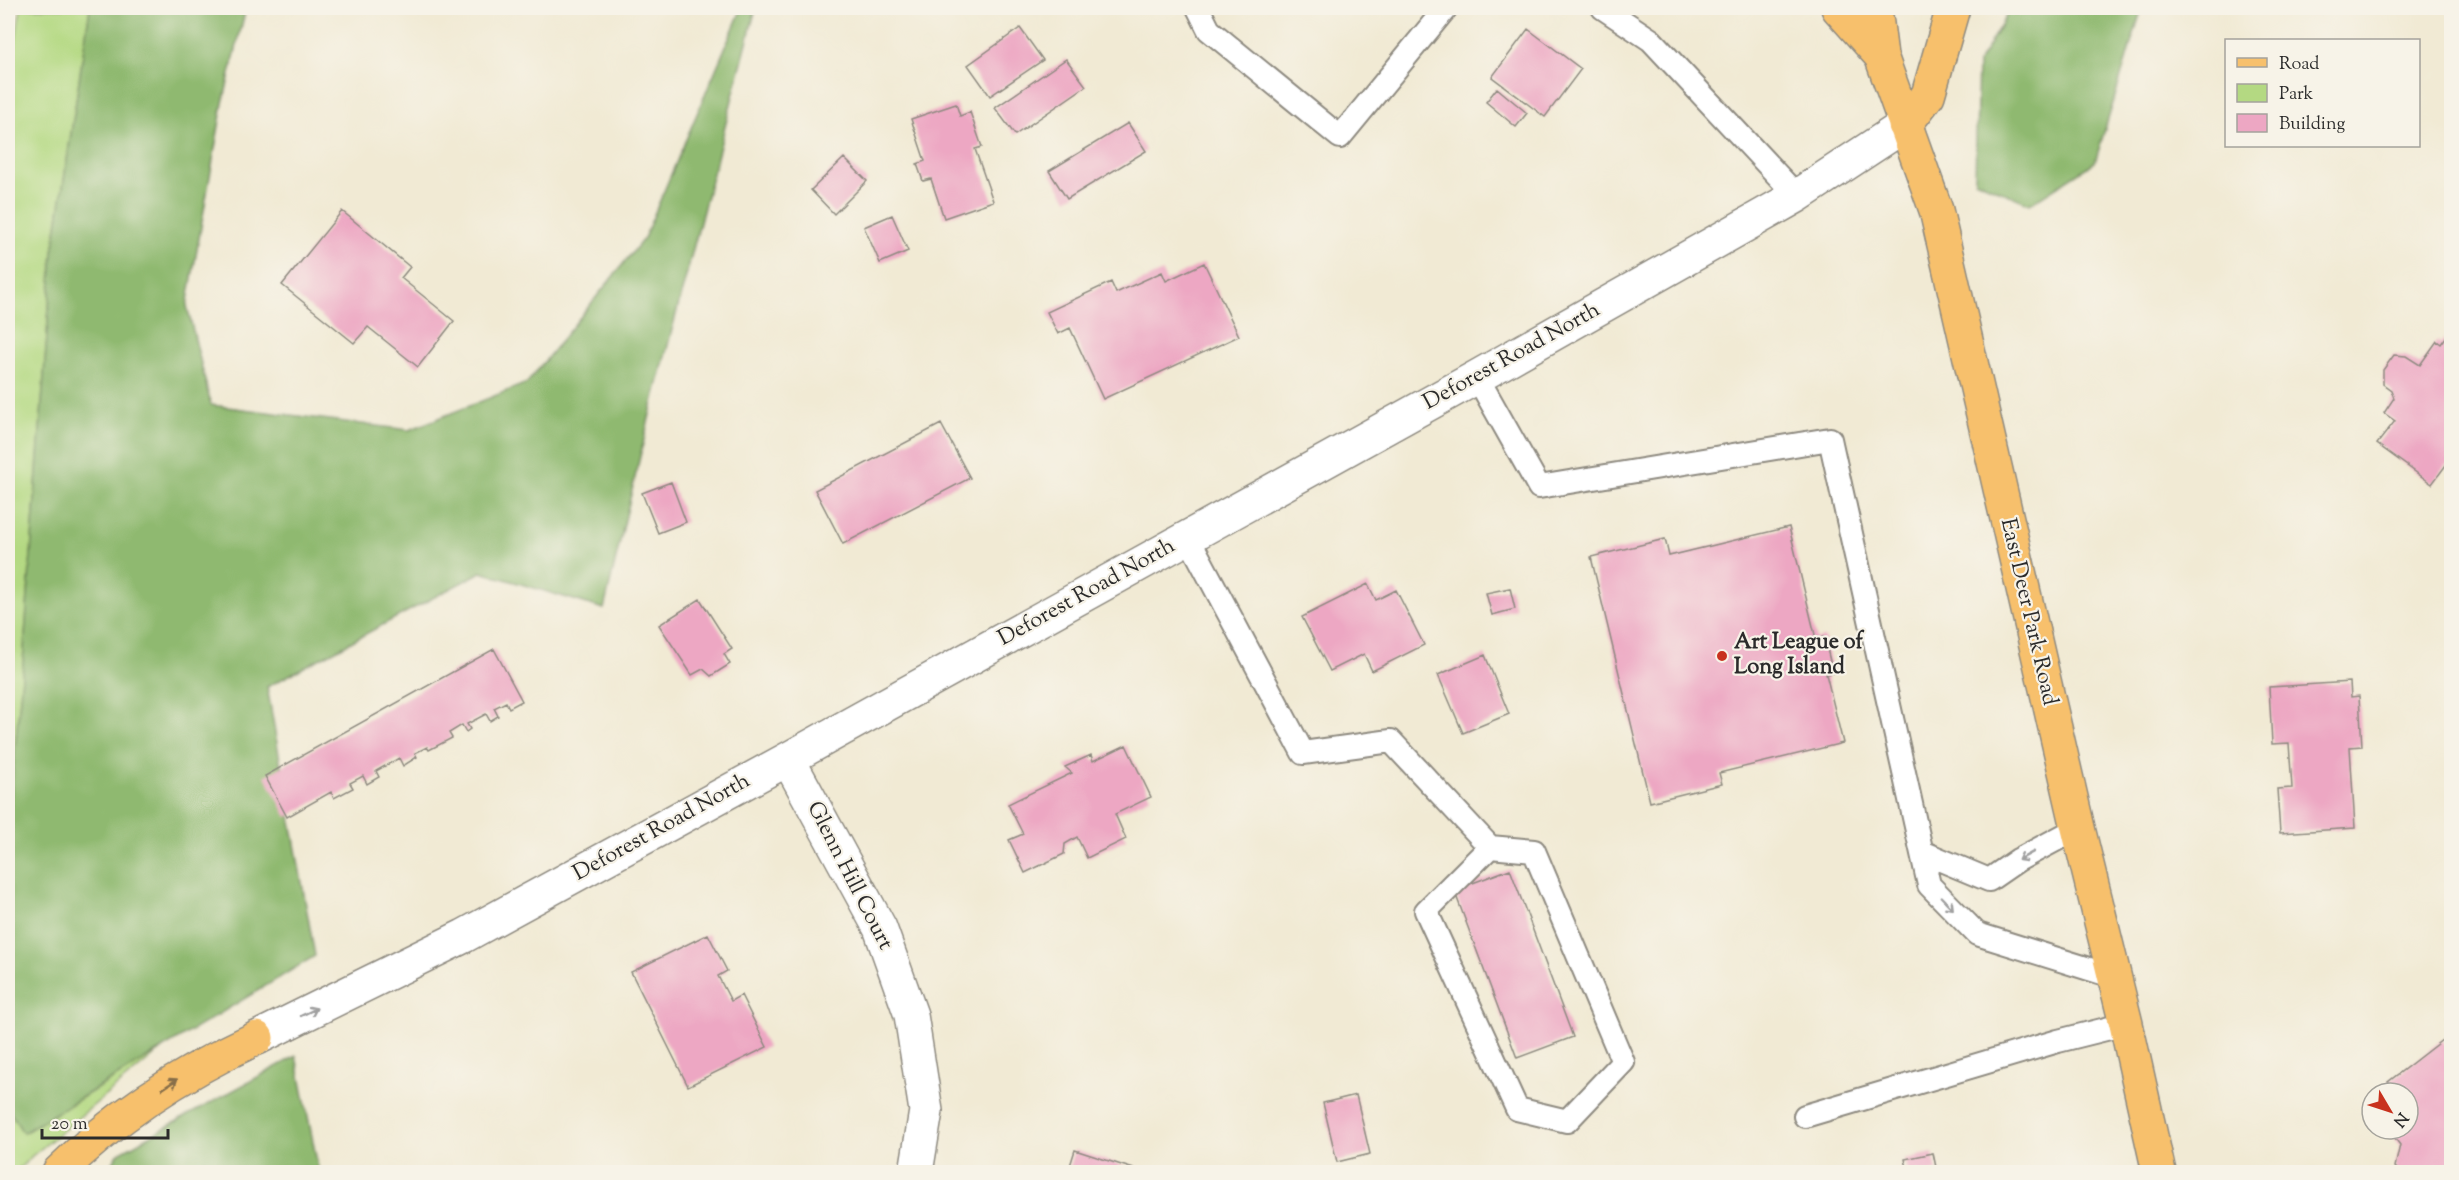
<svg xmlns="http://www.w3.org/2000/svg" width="2459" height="1180" viewBox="0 0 2459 1180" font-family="'Sorts Mill Goudy',serif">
<rect width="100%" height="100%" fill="#f7f3e8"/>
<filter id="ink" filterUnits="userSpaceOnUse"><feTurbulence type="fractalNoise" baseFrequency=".0167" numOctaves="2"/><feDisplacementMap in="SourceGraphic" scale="12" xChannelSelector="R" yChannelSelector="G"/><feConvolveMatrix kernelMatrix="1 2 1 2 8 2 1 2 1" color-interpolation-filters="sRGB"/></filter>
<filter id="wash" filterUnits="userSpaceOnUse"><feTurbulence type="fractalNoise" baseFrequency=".008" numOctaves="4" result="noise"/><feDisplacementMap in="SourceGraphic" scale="24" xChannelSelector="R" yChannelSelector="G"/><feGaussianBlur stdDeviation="1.35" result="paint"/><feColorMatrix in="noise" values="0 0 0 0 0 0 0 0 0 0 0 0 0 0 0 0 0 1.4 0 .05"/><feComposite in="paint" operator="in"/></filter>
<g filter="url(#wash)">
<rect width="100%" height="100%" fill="#f1ead4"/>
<!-- green -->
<path fill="#b4d982" stroke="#708256" stroke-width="1.5" d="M21 8H90L53 253 22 677 8 821V80Z
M162 1049 32 1156 16 1172H8V1108L24 1133Z"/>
<!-- forest -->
<path fill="#8fb970" stroke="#5d724e" stroke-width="1.5" d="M90 8H246L223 103 187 306 211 405 409 430 527 383 644 238 742 8H756L650 414 604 609 481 572 267 687 315 956 23 1133 8 1108V821L22 677 53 253Z
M2011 8H2142L2095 162 2030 204 1975 180 1978 63Z
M296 1056 319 1172H109L117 1154Z"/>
<g id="blocks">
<!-- building -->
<path fill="#eda7c3" d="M1020 28 1043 60 990 96 968 65Z
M1528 29 1581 69 1545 117 1492 77Z
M1066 59 1086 86 1015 135 995 108Z
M1497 88 1527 113 1516 127 1486 102Z
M956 104 960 116 970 112 982 147 975 149 993 201 944 218 931 179 923 181 917 164 925 161 911 119Z
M1128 123 1146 151 1067 199 1049 171Z
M844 158 867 181 834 214 811 190Z
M342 211 410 267 401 278 454 321 418 367 368 327 354 343 282 285Z
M892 215 908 251 880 263 864 227Z
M1204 263 1239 336 1103 399 1070 328 1058 334 1047 312 1111 282 1116 293 1162 272 1166 281Z
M2452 329V468L2446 465 2432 484 2377 444 2395 421 2384 413 2394 398 2391 390 2383 384V370L2394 355 2406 356 2420 365 2437 341 2441 344Z
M941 424 970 478 843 544 815 490Z
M671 482 686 522 658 533 642 493Z
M1789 527 1816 639 1824 637 1833 673 1826 674 1843 743 1719 773 1722 784 1650 802 1591 557 1665 539 1669 556Z
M1368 584 1376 600 1396 590 1424 645 1372 671 1364 654 1330 671 1302 617Z
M1510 588 1515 609 1492 615 1486 593Z
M700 599 732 649 724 654 730 664 711 676 703 669 692 675 659 625Z
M494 649 522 701 509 708 506 702 494 708 498 716 490 721 486 714 467 724 470 729 466 732 462 725 449 733 452 738 429 750 427 747 415 753 417 757 403 766 399 758 376 771 379 777 367 784 363 776 350 783 353 788 334 798 331 792 287 817 265 776Z
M1485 655 1509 714 1463 733 1438 675Z
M2350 682 2351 697 2359 696 2362 746 2350 747 2355 828 2280 833 2277 789 2292 788 2289 743 2272 744 2269 687Z
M1126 745 1151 797 1115 814 1126 839 1087 858 1077 837 1065 844 1064 854 1025 873 1009 840 1023 834 1008 804 1072 773 1065 767 1091 755 1093 761Z
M1510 869 1573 1037 1517 1058 1454 890Z
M708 934 727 971 718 976 731 1001 741 995 767 1047 688 1086 631 972Z
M2442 1040 2452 1052V1172H2400L2395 1167 2400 1145 2388 1129H2408V1093H2396L2388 1082Z
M1356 1095 1370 1154 1337 1162 1323 1103Z
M1075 1150 1143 1172H1068Z
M1933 1153 1937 1172H1908L1905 1159Z"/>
</g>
</g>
<g filter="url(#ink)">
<use href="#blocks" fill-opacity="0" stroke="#8e8a80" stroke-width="1.5"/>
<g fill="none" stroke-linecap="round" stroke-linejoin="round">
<defs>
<path id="lane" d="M1198 8 1209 30 1340 137 1446 8
M1603 8 1651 40 1797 196
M1477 377 1539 487 1830 439 1929 885 1977 934 2115 977
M1188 537 1303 753 1391 741 1490 847 1534 851 1623 1062 1567 1121 1517 1109 1426 911 1490 847
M1922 852 1989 880 2018 860 2078 828
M1805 1116 2058 1041 2126 1024"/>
<path id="street" d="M788 759 880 928 911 1015 926 1111 916 1172
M257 1038 464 936 788 759 1477 377 1797 196 1905 125"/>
<path id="primary" d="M1838 8 1881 56
M1875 8 1881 56 1936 210 2078 828 2126 1024 2159 1172
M1905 125 1928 95 1953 8"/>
<path id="highway" d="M59 1172C116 1115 184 1072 257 1038"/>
</defs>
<!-- lane casing -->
<use href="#lane" stroke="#8e8a80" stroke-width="26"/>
<!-- street casing -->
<use href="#street" stroke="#8e8a80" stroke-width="36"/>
<!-- primary casing -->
<use href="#primary" stroke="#8e8a80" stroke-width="36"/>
<!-- highway casing -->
<use href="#highway" stroke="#8e8a80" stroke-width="36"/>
<!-- lane -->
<use href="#lane" stroke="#fff" stroke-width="22"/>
<!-- street -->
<use href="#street" stroke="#fff" stroke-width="33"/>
<!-- primary -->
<use href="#primary" stroke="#f7c06c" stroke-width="33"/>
<!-- highway -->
<use href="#highway" stroke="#f7c06c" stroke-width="33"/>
</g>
<!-- one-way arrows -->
<defs><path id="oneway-shaft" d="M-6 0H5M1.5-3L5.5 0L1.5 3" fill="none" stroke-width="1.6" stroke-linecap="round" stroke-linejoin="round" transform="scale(1.5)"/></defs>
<g stroke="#a0a0a0">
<use href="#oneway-shaft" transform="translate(2026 856) rotate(151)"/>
<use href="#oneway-shaft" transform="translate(1947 903) rotate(46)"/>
<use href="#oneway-shaft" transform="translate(309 1012) rotate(-26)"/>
</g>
<use stroke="#876e48" href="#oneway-shaft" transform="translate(170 1084) rotate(-34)"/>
</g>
<!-- markers -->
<circle fill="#c8321e" stroke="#f7f3e8" stroke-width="2" cx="1722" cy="656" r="6"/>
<g text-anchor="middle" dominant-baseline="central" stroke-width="4.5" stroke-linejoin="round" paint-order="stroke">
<!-- street labels -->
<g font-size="22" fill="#2b2b2b" stroke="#f7f3e8">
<text transform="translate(1512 357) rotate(-29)">Deforest Road North</text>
<text transform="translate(1087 593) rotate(-29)">Deforest Road North</text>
<text transform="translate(2028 612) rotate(77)">East Deer Park Road</text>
<text transform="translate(662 828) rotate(-29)">Deforest Road North</text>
<text transform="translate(849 876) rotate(63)">Glenn Hill Court</text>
</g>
<!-- poi labels -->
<g font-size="22" font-weight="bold" fill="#2b2b2b" stroke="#f7f3e8" text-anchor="start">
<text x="1734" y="643">Art League of<tspan x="1734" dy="25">Long Island</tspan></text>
</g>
</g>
<!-- margin -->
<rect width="2459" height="1180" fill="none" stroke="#f7f3e8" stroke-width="30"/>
<!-- legend -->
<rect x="2225" y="39" width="195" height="108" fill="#f7f3e8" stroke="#a5a39c" stroke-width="1.5"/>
<rect x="2237" y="58" width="30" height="9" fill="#f7c06c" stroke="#a5a39c" stroke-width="1.5"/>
<text x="2279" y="69" font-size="18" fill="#2b2b2b">Road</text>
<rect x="2237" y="84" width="30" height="18" fill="#b4d982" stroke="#a5a39c" stroke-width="1.5"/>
<text x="2279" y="99" font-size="18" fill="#2b2b2b">Park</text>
<rect x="2237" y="114" width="30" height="18" fill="#eda7c3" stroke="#a5a39c" stroke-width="1.5"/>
<text x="2279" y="129" font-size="18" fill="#2b2b2b">Building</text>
<!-- north arrow -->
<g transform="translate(2390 1111) rotate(129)"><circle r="28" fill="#f7f3e8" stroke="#a5a39c" stroke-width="1.5"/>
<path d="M0-4.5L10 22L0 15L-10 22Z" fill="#c8321e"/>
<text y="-9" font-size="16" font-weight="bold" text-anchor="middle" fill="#2b2b2b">N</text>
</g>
<!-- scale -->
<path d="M42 1129v9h126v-9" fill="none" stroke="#2b2b2b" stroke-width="3"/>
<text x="51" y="1129" font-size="18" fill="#2b2b2b" stroke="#f7f3e8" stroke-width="4.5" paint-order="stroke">20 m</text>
</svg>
